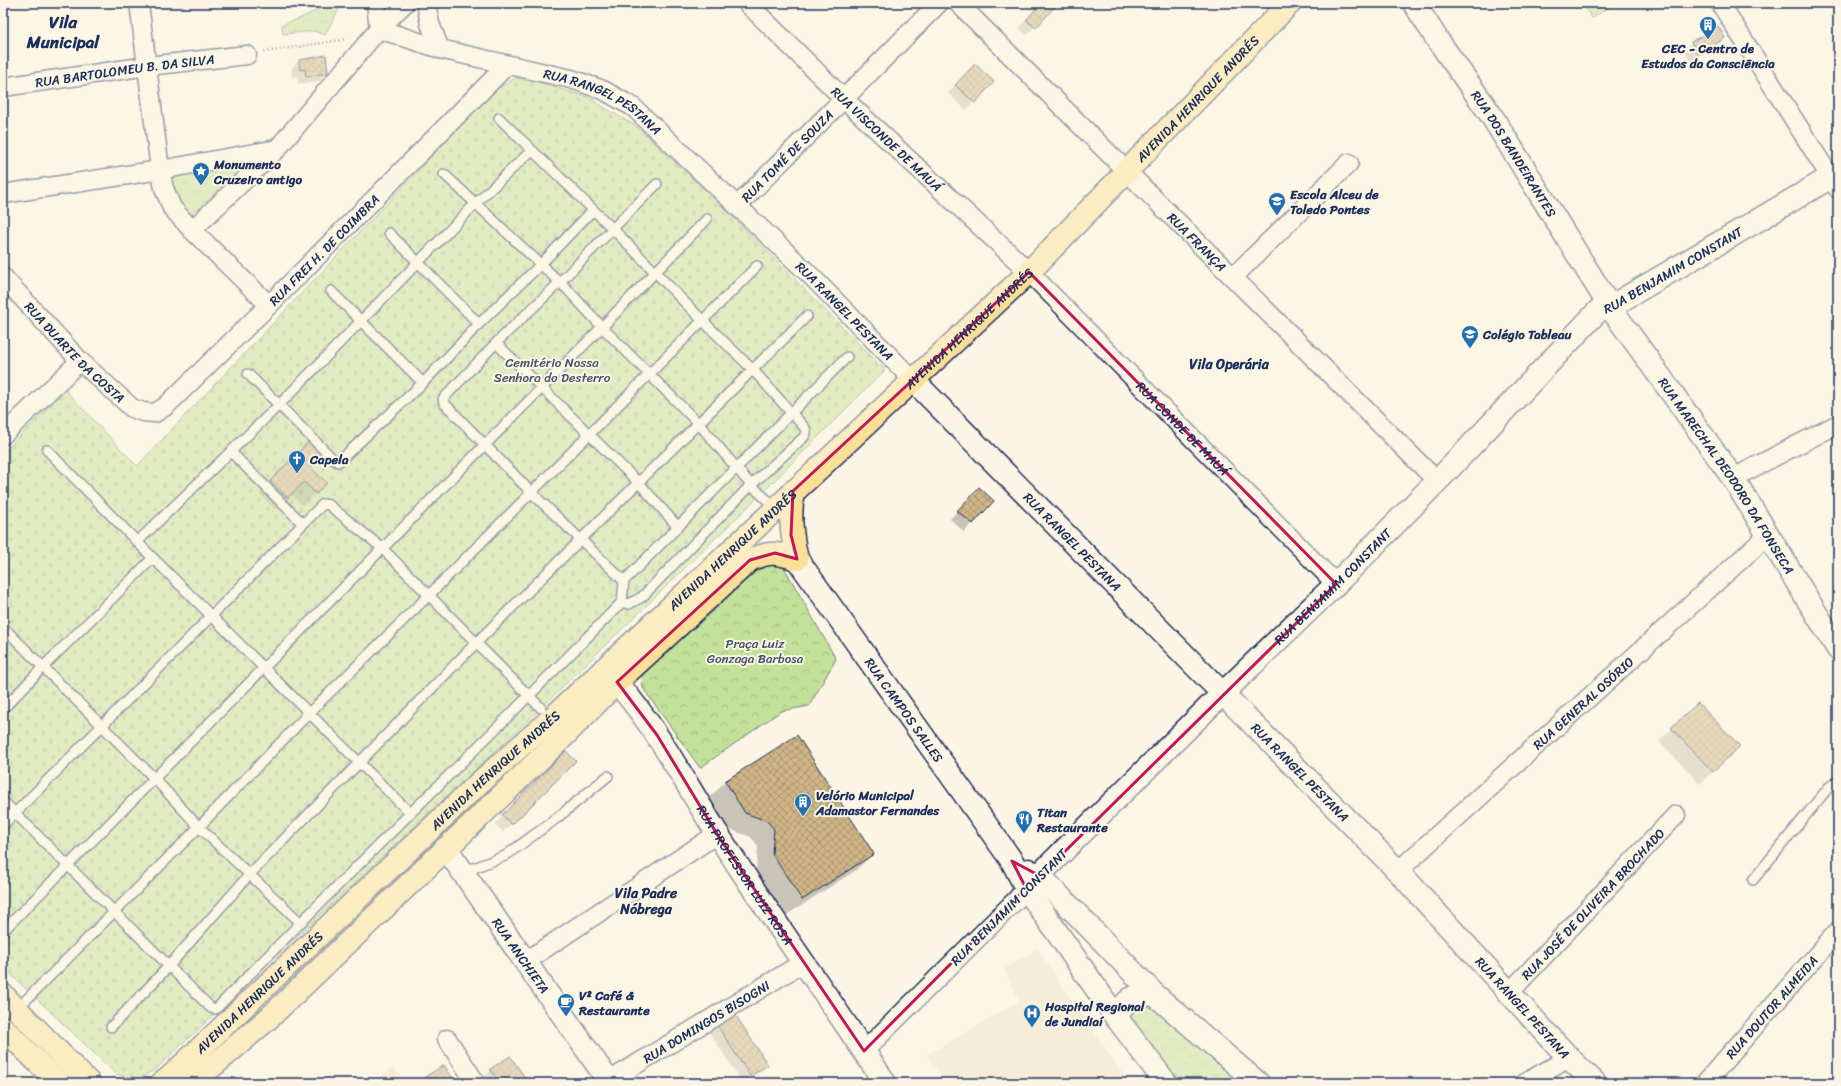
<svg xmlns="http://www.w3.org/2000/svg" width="1841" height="1086" viewBox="0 0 1841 1086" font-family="Sriracha,sans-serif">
<defs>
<pattern id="cemetery-stones" width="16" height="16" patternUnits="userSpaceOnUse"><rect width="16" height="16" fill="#c3e199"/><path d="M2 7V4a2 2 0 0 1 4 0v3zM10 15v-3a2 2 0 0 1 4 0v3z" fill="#a7c186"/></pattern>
<pattern id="park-crowns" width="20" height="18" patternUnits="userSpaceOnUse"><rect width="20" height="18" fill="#c3e199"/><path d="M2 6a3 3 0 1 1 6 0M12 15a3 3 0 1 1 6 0" fill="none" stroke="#a7c186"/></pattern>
<pattern id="building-cross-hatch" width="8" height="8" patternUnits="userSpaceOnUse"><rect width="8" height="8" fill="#d0b586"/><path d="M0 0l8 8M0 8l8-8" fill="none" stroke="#a89471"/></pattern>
</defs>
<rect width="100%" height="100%" fill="#fcf5e5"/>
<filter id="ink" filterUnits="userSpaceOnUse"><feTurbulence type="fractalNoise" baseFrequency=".025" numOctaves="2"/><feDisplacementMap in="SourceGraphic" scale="8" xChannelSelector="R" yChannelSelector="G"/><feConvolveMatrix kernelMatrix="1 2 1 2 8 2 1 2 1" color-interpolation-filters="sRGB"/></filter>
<g filter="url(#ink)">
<!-- built -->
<path fill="#efe2c8" d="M1037 949 1129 1083H946L927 1055 1019 1001 1004 969Z
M392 1068 408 1083H373Z"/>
<!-- cemetery -->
<path fill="url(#cemetery-stones)" stroke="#6f887c" d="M516 78 537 82 587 97 639 128 728 212 885 370 761 494 541 708 157 1068C139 1080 136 1080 116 1074L3 967V453L65 390 137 466 495 90Z"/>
<!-- park -->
<path fill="url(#park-crowns)" stroke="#6f887c" d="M331 3H342L325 35 314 31 283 34 282 25 301 18Z
M252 159 192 220 178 200 168 175Z
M777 555 836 659 809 706 781 711 700 768 643 688 642 675 651 662 708 602Z
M1145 1004 1161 1013 1243 1083H1181L1129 1023C1127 1010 1135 1009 1145 1004Z"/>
<!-- pitch -->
<path fill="#c3e199" stroke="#6f887c" d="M1582 3H1615L1592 18Z"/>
<!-- shadow -->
<path fill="#0003" d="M1042 3H1057L1027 35 1019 28Z
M1724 38 1716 46 1690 61 1684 50 1692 42Z
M299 60 327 73 319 81 298 84 297 76 292 77 291 69Z
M967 73 974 102 966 110 948 93Z
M311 441 309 467 326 483 303 506 291 494 275 510 259 493Z
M971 497 992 501 964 532 950 519Z
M1698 704 1726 759 1700 784 1659 741Z
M796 737 873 854 856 870 785 916 756 871 758 846 751 837 729 829 709 798 725 782Z
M566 752 575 761 503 832 495 824Z
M716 1023 766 1065 758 1073 743 1083 708 1031Z
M491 1070 527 1083H480L479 1082Z"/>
<!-- building -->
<path fill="url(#building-cross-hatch)" stroke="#1b2f5e" d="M1041 3H1058L1036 28 1026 20Z
M1718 26 1725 38 1698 54 1691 42Z
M326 55 328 73 306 77 305 69 300 70 299 60Z
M975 64 994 82 975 103 955 85Z
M311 439 324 453 310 467 327 483 316 494 304 482 288 498 270 481Z
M979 487 994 501 973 524 957 511Z
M1698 703 1740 746 1713 772 1671 728Z
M797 735 874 854 802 900 772 854 774 829 767 821 745 813 725 781Z
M566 751 576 761 512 825 502 815Z
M733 1011 768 1065 750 1076 715 1022Z
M510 1056 529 1083H500L490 1069Z
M444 1065 454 1080 449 1083H422L420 1080Z"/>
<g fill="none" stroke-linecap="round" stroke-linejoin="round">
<defs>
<path id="lane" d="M499 118 613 229 703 321 753 370 805 428 806 433 804 437 751 485 642 597 629 604 622 602
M444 174 567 289 602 327 699 424 751 485 776 508
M389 233 479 324 541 264 593 210
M331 291 423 383
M496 343 639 483 678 527
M248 374 333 459 338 462 423 383 479 324
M47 450 153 558 410 813
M231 452 303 524
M137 542 279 405 476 203 532 150
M624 581 532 493 444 403 443 399 496 343 560 282 657 184
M3 627 154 778 199 827 300 922
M3 709 43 667 153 558
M3 801 211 1008 216 1009C349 871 488 739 622 602L624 581 847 357
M3 825 323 504 329 505 382 548 541 708
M463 872 505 856 557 818 608 776
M1753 880 1829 787 1838 781
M3 931 602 327 707 219
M17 1009 199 827 310 712 429 595 757 266
M111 1027 168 967 250 874 359 763 476 643 807 316"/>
<g id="street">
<path d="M139 3 160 170 164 188 172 208 192 230 269 305"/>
<path d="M376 3 379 29"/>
<path d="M426 3 430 24 440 49"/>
<path id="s1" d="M747 3 843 98 1029 272 1336 584"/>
<path id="s2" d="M958 3 1437 481"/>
<path d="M1720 3 1838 189"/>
<path id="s3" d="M379 29 440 49 571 79 603 90 633 107 811 276 913 380"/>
<path id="s4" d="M3 87 148 66 247 55"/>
<path d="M3 194 160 170 277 149"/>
<path id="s5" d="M737 206 939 3"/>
<path d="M192 230 277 149 379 29 405 3"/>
<path id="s6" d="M3 277 80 361 132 408 143 412 155 413 166 406 269 305 506 66"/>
<path d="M1233 277 1349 163"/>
<path d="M3 435 80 361"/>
<path d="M1733 478 1838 424"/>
<path id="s7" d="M1398 871 1768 535"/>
<path d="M526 961 717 834"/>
<path id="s8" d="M1510 992 1676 815"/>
<path d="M447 1039 476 1083"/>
<path d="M864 1051 1017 899 1026 888"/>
<path id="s9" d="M609 1081 804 962"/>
<path d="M1525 1083 1569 1058"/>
<path id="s10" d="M1705 1083 1838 931"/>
</g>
<g id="secondary">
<path id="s11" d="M1414 3 1437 39 1491 115 1610 307 1733 478 1838 649"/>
<path id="s12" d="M913 380 1398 871 1569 1058 1595 1083"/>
<path id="s13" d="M797 559 1012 861 1026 888 1116 1017 1166 1083"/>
<path id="s14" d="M604 669C651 716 682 778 717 833 771 918 830 999 885 1083"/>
<path id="s15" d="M446 848 610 1083"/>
<path d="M1028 870 1040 876 1154 994 1258 1083"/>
<path id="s16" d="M1026 888 1223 693 1336 584 1448 470 1598 311 1610 307 1838 173"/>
<path d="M1116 1017C1128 998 1131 995 1154 994"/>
</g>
<g id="primary">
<path d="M3 995 89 1083"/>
<path d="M3 1028 59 1083"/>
<path id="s17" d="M162 1083 170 1077 479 783 551 719 1029 272 1290 3"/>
<path d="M193 1083 270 1017 566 734 617 682 750 560C771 551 776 553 797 559 791 533 790 517 793 491"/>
</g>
</defs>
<!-- lane casing -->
<use href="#lane" stroke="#1b2f5e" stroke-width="12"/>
<!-- street casing -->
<use href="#street" stroke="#1b2f5e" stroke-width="21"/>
<!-- secondary casing -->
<use href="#secondary" stroke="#1b2f5e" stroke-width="25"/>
<!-- primary casing -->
<use href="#primary" stroke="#1b2f5e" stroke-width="25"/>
<!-- path -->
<path stroke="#1b2f5e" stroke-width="2.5" stroke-dasharray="1 3" stroke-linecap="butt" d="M264 52 347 39"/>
<!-- lane -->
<use href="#lane" stroke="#fcf5e5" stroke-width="9"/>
<!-- street -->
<use href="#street" stroke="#fcf5e5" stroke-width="18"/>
<!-- secondary -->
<use href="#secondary" stroke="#fcf5e5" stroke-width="22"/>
<!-- primary -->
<use href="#primary" stroke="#fadf96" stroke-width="22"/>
</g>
</g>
<!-- marked area -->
<path d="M0 0H1841V1086H0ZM1029 272 1336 584 1040 876 1012 861 1026 888 864 1051 717 834 657 735 617 682 750 560 775 553 797 559 791 535 793 491Z" fill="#fcf5e5" fill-opacity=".55" fill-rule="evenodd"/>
<path fill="none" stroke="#c2185b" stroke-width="3" stroke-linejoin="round" d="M1029 272 1336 584 1040 876 1012 861 1026 888 864 1051 717 834 657 735 617 682 750 560 775 553 797 559 791 535 793 491Z"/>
<!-- icons -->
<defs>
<symbol id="building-pin" viewBox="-11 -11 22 30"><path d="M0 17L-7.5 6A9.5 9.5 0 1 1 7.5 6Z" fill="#1f6fb2" stroke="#fcf5e5"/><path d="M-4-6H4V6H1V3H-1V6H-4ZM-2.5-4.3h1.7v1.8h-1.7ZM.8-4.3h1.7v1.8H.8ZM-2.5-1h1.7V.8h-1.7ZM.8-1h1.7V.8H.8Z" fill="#fff"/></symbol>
<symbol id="sight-pin" viewBox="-11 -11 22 30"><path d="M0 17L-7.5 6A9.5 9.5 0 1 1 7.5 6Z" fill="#1f6fb2" stroke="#fcf5e5"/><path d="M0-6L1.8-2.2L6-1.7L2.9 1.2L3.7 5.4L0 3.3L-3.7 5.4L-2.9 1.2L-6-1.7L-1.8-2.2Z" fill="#fff"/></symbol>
<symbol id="school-pin" viewBox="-11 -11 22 30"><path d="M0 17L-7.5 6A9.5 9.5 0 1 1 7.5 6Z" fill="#1f6fb2" stroke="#fcf5e5"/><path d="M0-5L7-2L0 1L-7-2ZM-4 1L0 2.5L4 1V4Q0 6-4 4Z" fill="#fff"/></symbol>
<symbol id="church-pin" viewBox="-11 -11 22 30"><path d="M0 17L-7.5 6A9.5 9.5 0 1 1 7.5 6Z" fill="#1f6fb2" stroke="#fcf5e5"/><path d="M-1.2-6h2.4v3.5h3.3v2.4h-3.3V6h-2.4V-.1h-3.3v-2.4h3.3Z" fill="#fff"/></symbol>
<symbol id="restaurant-pin" viewBox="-11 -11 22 30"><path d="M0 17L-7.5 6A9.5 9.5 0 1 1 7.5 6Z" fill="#1f6fb2" stroke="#fcf5e5"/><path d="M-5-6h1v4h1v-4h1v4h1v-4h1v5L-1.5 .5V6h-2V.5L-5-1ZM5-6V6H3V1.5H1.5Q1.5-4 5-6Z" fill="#fff"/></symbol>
<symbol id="cafe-pin" viewBox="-11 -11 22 30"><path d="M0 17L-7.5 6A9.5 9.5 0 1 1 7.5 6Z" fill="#1f6fb2" stroke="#fcf5e5"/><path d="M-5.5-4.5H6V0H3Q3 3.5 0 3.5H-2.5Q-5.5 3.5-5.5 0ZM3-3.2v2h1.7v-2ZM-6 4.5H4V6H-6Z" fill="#fff"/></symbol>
<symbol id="hospital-pin" viewBox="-11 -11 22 30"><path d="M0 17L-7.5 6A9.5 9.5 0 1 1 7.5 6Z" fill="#1f6fb2" stroke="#fcf5e5"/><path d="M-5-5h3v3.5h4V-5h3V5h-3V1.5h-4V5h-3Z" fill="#fff"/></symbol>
</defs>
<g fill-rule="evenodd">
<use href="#building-pin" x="1698" y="15" width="20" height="27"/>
<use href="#sight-pin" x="191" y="161" width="20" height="27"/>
<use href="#school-pin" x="1267" y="191" width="20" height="27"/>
<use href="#school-pin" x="1460" y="324" width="20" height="27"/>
<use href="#church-pin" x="287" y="449" width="20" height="27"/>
<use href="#building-pin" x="793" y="792" width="20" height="27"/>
<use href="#restaurant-pin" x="1014" y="809" width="20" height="27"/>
<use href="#cafe-pin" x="556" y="992" width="20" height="27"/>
<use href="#hospital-pin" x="1022" y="1003" width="20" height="27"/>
</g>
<g text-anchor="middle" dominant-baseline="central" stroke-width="4" stroke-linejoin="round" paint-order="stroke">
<!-- poi labels -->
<g font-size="13" font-weight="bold" fill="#1b2f5e" stroke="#fcf5e5" text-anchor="start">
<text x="1708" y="48" text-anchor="middle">CEC - Centro de<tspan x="1708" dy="15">Estudos da Consciẽncia</tspan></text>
<text x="214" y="164">Monumento<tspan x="214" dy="15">Cruzeiro antigo</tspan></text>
<text x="1290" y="194">Escola Alceu de<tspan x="1290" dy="15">Toledo Pontes</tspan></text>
<text x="1483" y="334">Colégio Tableau</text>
<text x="310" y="459">Capela</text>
<text x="816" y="795">Velório Municipal<tspan x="816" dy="15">Adamastor Fernandes</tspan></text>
<text x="1037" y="812">Titan<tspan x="1037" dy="15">Restaurante</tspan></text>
<text x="579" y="995">V² Café &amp;<tspan x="579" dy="15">Restaurante</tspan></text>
<text x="1045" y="1006">Hospital Regional<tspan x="1045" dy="15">de Jundiaí</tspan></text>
</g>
<!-- street labels -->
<g font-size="13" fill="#1b2f5e" stroke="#fcf5e5">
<text stroke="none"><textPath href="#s4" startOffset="123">RUA BARTOLOMEU B. DA SILVA</textPath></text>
<text stroke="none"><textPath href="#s17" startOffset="1429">AVENIDA HENRIQUE ANDRÉS</textPath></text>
<text stroke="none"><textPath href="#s3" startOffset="237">RUA RANGEL PESTANA</textPath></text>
<text stroke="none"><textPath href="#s1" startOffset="195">RUA VISCONDE DE MAUÁ</textPath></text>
<text stroke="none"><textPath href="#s11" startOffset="181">RUA DOS BANDEIRANTES</textPath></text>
<text stroke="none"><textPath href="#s5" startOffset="71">RUA TOMÉ DE SOUZA</textPath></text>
<text stroke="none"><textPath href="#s2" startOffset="338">RUA FRANÇA</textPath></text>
<text stroke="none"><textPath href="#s6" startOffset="443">RUA FREI H. DE COIMBRA</textPath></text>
<text stroke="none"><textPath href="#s16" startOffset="898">RUA BENJAMIM CONSTANT</textPath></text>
<text stroke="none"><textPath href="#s3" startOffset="561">RUA RANGEL PESTANA</textPath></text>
<text stroke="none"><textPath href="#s17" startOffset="1105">AVENIDA HENRIQUE ANDRÉS</textPath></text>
<text stroke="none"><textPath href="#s6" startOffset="104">RUA DUARTE DA COSTA</textPath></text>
<text stroke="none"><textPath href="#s1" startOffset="609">RUA CONDE DE MAUÁ</textPath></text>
<text stroke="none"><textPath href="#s11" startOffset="567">RUA MARECHAL DEODORO DA FONSECA</textPath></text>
<text stroke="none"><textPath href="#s12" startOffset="227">RUA RANGEL PESTANA</textPath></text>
<text stroke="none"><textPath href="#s17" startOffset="781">AVENIDA HENRIQUE ANDRÉS</textPath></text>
<text stroke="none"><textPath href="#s16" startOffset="430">RUA BENJAMIM CONSTANT</textPath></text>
<text stroke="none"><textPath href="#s7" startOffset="250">RUA GENERAL OSÓRIO</textPath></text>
<text stroke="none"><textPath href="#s13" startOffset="185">RUA CAMPOS SALLES</textPath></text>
<text stroke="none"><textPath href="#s17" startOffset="457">AVENIDA HENRIQUE ANDRÉS</textPath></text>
<text stroke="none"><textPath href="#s12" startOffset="551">RUA RANGEL PESTANA</textPath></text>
<text stroke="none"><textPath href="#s14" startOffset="250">RUA PROFESSOR LUIZ ROSA</textPath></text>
<text stroke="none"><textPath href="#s8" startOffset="121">RUA JOSÉ DE OLIVEIRA BROCHADO</textPath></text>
<text transform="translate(1009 907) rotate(-45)">RUA BENJAMIM CONSTANT</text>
<text stroke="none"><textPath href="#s15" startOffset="131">RUA ANCHIETA</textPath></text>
<text stroke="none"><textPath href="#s17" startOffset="133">AVENIDA HENRIQUE ANDRÉS</textPath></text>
<text stroke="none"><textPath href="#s12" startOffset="875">RUA RANGEL PESTANA</textPath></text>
<text stroke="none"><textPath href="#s10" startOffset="101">RUA DOUTOR ALMEIDA</textPath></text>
<text stroke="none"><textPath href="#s9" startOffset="114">RUA DOMINGOS BISOGNI</textPath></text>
</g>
<!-- park labels -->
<g font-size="13" fill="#3d536a" stroke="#fcf5e5">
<text x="552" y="362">Cemitério Nossa<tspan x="552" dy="15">Senhora do Desterro</tspan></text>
<text x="755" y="643">Praça Luiz<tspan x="755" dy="15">Gonzaga Barbosa</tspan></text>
</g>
<!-- neighbourhood labels -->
<g font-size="14" font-weight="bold" fill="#1b2f5e" stroke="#fcf5e5">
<text x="1229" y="364">Vila Operária</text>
<text x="646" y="893">Vila Padre<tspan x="646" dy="16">Nóbrega</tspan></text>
</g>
<!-- district labels -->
<g font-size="17" font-weight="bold" fill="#1b2f5e" stroke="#fcf5e5">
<text x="63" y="22">Vila<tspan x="63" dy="20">Municipal</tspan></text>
</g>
</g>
<!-- margin -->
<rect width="1841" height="1086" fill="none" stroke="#fcf5e5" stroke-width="16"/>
<rect x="8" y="8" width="1825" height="1070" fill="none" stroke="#1b2f5e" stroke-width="1.5" filter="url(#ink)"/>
</svg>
